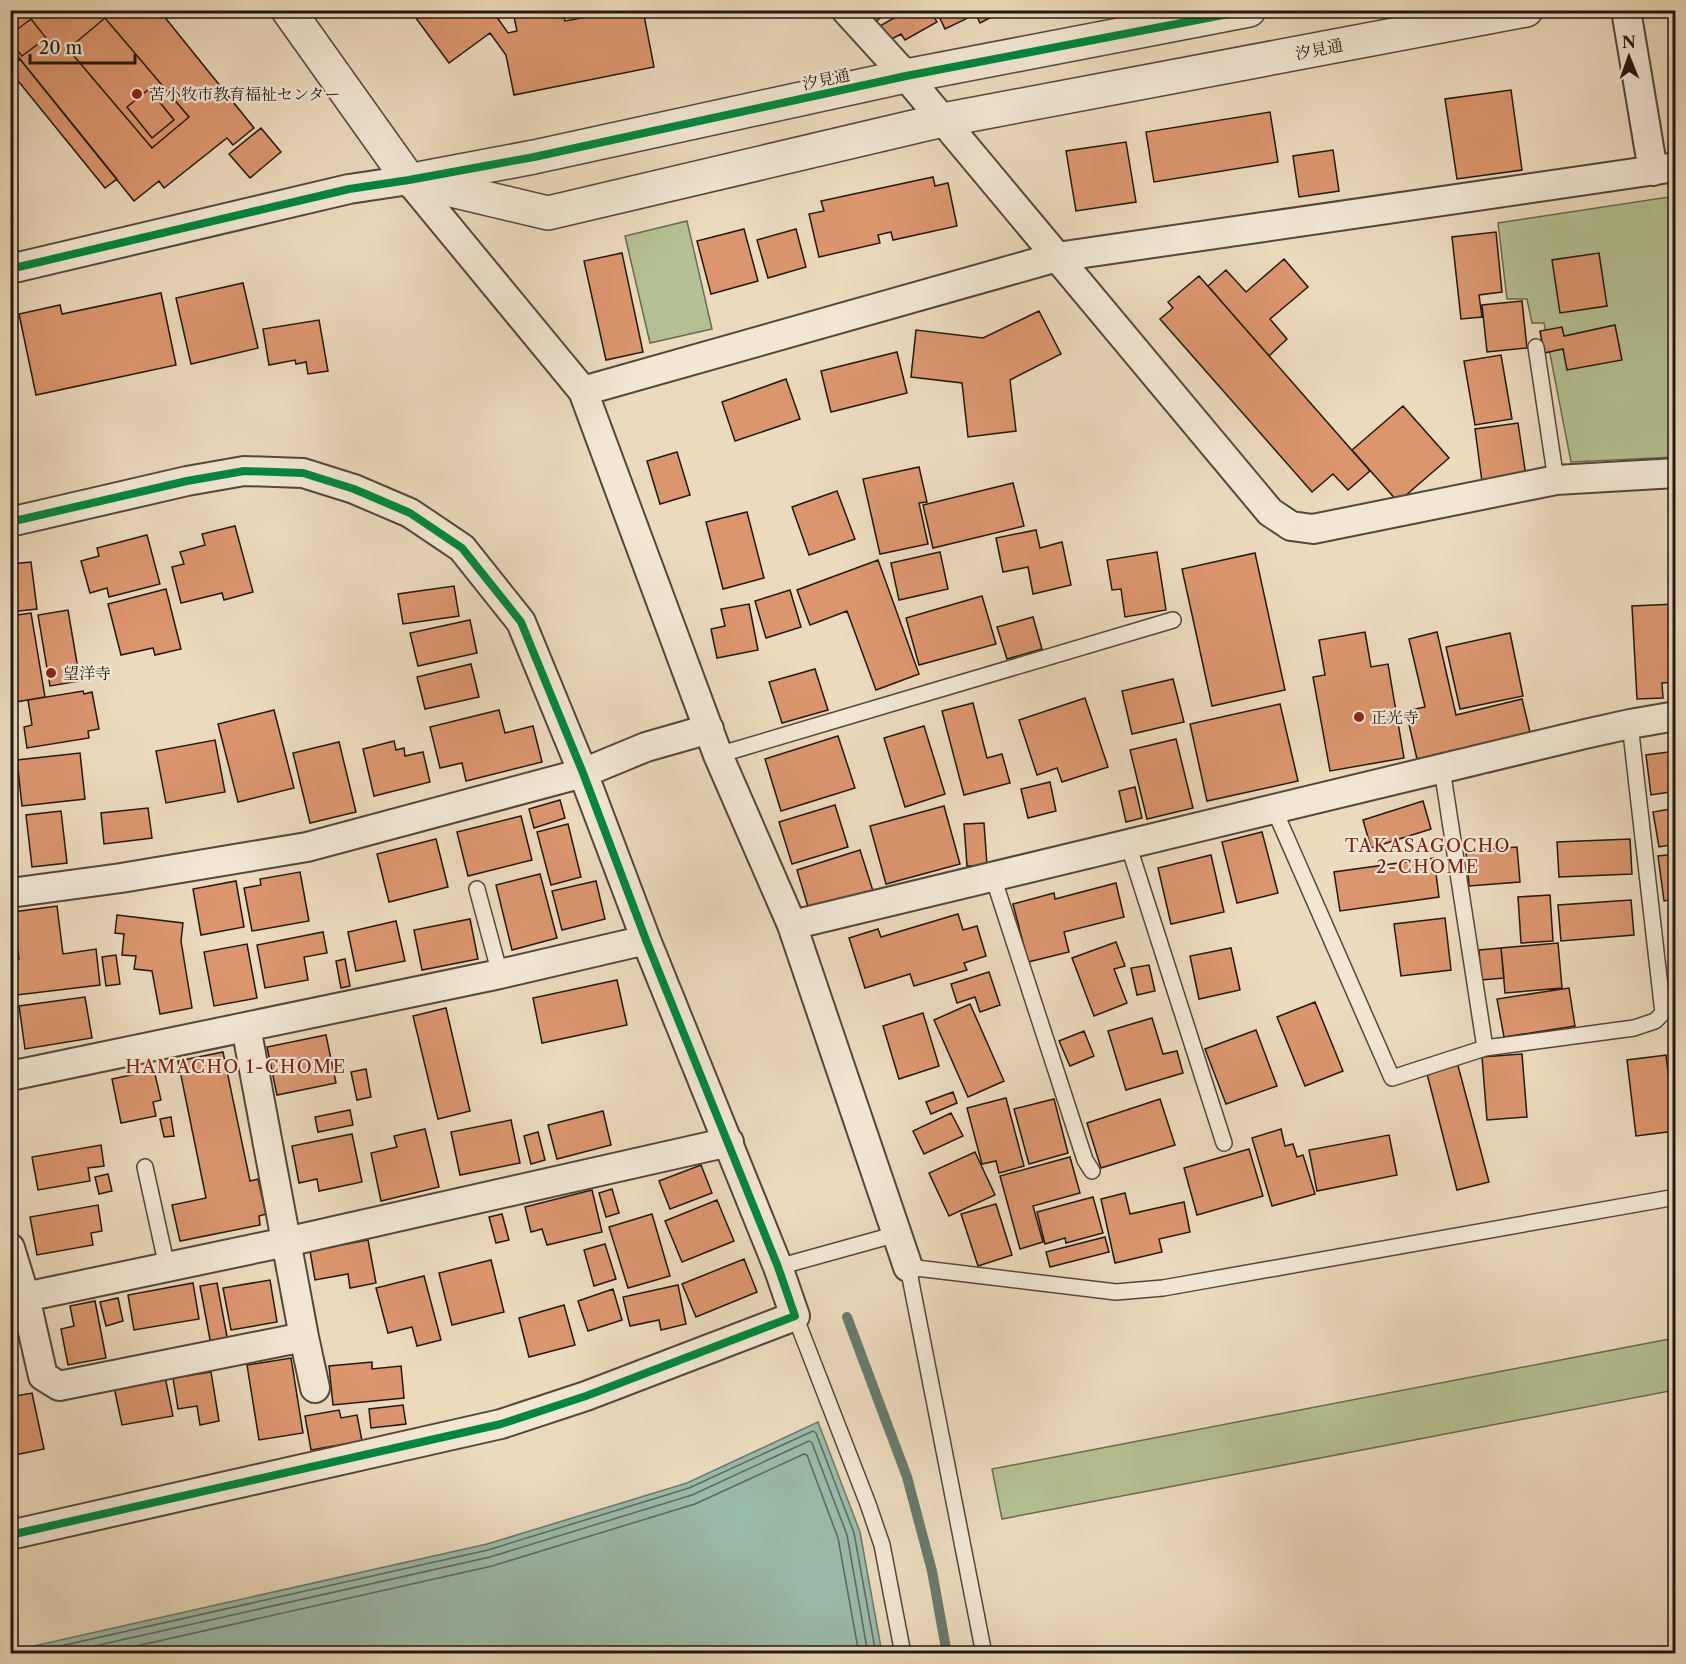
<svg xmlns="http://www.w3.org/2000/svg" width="1686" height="1664" viewBox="0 0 1686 1664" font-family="'Libre Caslon Text','Noto Serif JP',serif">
<rect width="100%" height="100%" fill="#ecdabd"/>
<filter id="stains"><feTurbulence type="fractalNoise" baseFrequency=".00333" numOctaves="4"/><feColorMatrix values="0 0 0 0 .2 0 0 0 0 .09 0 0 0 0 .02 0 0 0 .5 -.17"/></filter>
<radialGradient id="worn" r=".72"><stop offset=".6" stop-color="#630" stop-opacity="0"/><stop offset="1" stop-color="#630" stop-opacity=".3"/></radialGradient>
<!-- green -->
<path fill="#b4c093" stroke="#6a6c51" stroke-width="1.5" d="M1675 196V457L1571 462 1544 323H1532L1527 299H1507L1498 223Z
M687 221 712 329 650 343 625 236Z
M1675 1338V1390L1002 1519 992 1469Z"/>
<!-- water -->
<path fill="#9abbaa" stroke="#697a6c" stroke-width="1.5" d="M818 1422 860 1532 882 1653H11V1651L487 1544 687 1483Z"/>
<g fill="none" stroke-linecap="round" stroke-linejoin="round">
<!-- shore -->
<path stroke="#5d6a5c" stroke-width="1.5" d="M25 1654 488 1550 689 1488 813 1431 816 1433 854 1533 876 1654
M59 1654 490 1557 692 1495 809 1441 812 1443 847 1535 868 1654
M101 1654 492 1566 695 1504 804 1454 807 1455 838 1538 859 1654"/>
<!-- stream -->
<path stroke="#697a6c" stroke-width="10" d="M847 1317 907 1477 932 1571 947 1654"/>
</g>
<!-- building -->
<path fill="#dc966e" stroke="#20180f" stroke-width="1.5" d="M29 10H159L254 128 233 145 227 138 164 188 159 181 134 201 10 47V25Z
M410 10H492L508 33 517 31 513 12 518 10H562L565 21 604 14 603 10H643L654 67 514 95 506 55 490 33 449 63Z
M862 10H890L873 24Z
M908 10H930L937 22 905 40 901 34 886 42 878 27Z
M936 10H969L972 16 945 29Z
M974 10H1005L980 23Z
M105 18 189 117 152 148 68 49Z
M31 19 46 38 22 56 10 41V35Z
M10 47 20 59 10 67Z
M20 59 117 179 105 188 10 71V67Z
M149 89 174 120 152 138 127 107Z
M1511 90 1522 170 1457 179 1445 99Z
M1270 112 1278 162 1154 182 1146 132Z
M261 128 281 152 250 178 229 154Z
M1126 142 1136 202 1076 211 1066 151Z
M1333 150 1339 191 1299 197 1293 156Z
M933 177 935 186 948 183 957 226 893 240 891 232 878 235 880 243 819 257 809 214 824 211 821 201Z
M744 229 758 281 711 294 697 241Z
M796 229 806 267 768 278 757 240Z
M1496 232 1502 292 1479 295 1482 317 1461 319 1452 237Z
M622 253 643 352 606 360 584 261Z
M1599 253 1607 306 1560 313 1552 260Z
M1284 259 1308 287 1270 319 1287 339 1269 356 1208 286 1226 270 1246 292Z
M1199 276 1370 471 1348 490 1333 474 1312 492 1160 319 1173 308 1168 302Z
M243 283 258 348 191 364 176 298Z
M161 293 176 365 36 395 19 314 60 305 62 314Z
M1522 301 1527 348 1487 352 1482 305Z
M1039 311 1061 354 1010 380 1016 431 968 437 962 383 911 377 916 330 983 338Z
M319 320 328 371 308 374 306 362 296 364 295 360 269 365 263 329Z
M1615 325 1622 360 1567 370 1563 349 1544 353 1540 331 1562 327 1564 336Z
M897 352 907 393 831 412 821 371Z
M1501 355 1512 419 1475 425 1464 361Z
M10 376 17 405 10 406Z
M786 379 800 419 735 441 722 402Z
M1403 406 1449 458 1398 502 1352 450Z
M1518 423 1526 476 1482 482 1475 429Z
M677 452 690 495 660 504 647 461Z
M919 467 927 502 919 503 928 544 880 554 863 479Z
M1013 483 1024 526 933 548 923 505Z
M837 491 855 539 809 555 792 507Z
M747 512 764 578 723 589 706 522Z
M235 526 253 592 224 600 222 593 181 603 172 567 184 564 180 552 205 545 202 534Z
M1036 530 1040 548 1062 542 1071 585 1033 594 1028 567 1003 572 996 538Z
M147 535 160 584 109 597 107 588 90 593 81 561 99 556 97 548Z
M940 552 948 589 899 600 891 563Z
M1157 552 1166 610 1125 617 1121 589 1112 590 1107 560Z
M1255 553 1285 690 1212 706 1182 569Z
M878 560 919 674 876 690 847 611 810 625 797 590Z
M31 562 37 609 10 612V564Z
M454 586 459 616 403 624 398 594Z
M166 589 181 649 155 655 153 648 121 655 108 604Z
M790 590 801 627 766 638 755 601Z
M982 596 996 644 919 665 906 618Z
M749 604 758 650 717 658 711 629 725 626 721 609Z
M1676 604V682L1662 683 1663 698 1637 699 1632 606Z
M68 610 80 681 50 686 38 615Z
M31 613 45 697 10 703V616Z
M1033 617 1042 649 1007 659 997 627Z
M470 620 477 653 418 666 410 633Z
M1365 632 1371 667 1388 664 1404 758 1330 771 1313 677 1325 675 1319 640Z
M1437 632 1456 715 1522 699 1530 732 1417 759 1406 711 1425 707 1409 639Z
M1510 633 1523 696 1460 709 1446 647Z
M471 664 479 697 425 709 417 677Z
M815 669 828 710 782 723 769 682Z
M1173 679 1184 722 1132 734 1122 691Z
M83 691 84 694 92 692 99 729 88 731 89 738 27 748 24 727 32 725 28 700Z
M1085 698 1108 767 1062 782 1057 768 1037 775 1019 720Z
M973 703 987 758 1002 754 1010 783 964 795 942 711Z
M1280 704 1298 781 1207 801 1190 724Z
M274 710 294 788 238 802 218 724Z
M499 710 505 733 533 726 542 762 466 781 462 763 440 768 430 727Z
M924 726 945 794 905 807 884 738Z
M838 736 855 788 781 811 765 759Z
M1176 739 1193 808 1147 819 1130 750Z
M215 740 225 792 166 803 156 751Z
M394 741 396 750 404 748 405 756 423 752 430 782 374 796 363 749Z
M339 742 356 812 310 823 293 753Z
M1676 751V791L1651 795 1646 755Z
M80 753 85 799 22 806 17 760Z
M10 765H13L16 791 10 792Z
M1050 782 1056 811 1028 818 1021 789Z
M1135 787 1142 818 1126 822 1119 791Z
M560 800 565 818 534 828 529 809Z
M1423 801 1431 829 1371 848 1363 820Z
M835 805 848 847 792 864 779 822Z
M944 806 960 864 886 884 870 826Z
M148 808 152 838 104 844 101 813Z
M1676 808V844L1659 847 1653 812Z
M61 811 67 863 32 867 26 815Z
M521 816 532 860 468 876 457 832Z
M984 823 987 865 967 866 964 824Z
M568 824 581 877 551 885 537 832Z
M1262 832 1278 893 1237 903 1222 842Z
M436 839 448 887 389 902 377 854Z
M1630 839 1632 874 1559 877 1557 842Z
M1517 847 1520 882 1469 886 1466 851Z
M860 850 873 891 809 910 797 870Z
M1676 854V899L1664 901 1658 856Z
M1211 855 1224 912 1171 924 1158 868Z
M1434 858 1439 897 1340 911 1334 872Z
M300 872 309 921 252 931 244 888 261 885 260 879Z
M540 874 557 938 512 950 496 885Z
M236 881 244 927 201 935 193 889Z
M596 881 605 919 562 930 552 891Z
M1116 883 1124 917 1064 932 1069 952 1028 962 1013 904 1054 893 1055 899Z
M1550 895 1553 941 1521 943 1518 897Z
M1631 900 1634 935 1561 941 1558 905Z
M57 906 63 954 96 949 100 985 17 995 12 959H19L13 912Z
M958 914 963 930 977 926 986 956 964 963 967 970 914 986 910 974 865 988 849 938 878 929 881 937Z
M117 915 183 923 181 941 192 1008 160 1014 152 971 134 969 136 956 122 955 124 934 115 933Z
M1445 918 1451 970 1401 976 1394 924Z
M470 919 478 959 422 970 414 930Z
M396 921 405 961 356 971 348 932Z
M323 932 327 953 304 957 308 980 265 988 257 945Z
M1116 942 1125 966 1114 969 1127 1003 1094 1016 1072 958Z
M1558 943 1562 988 1505 993 1501 948Z
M247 944 257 998 214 1006 204 952Z
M1669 946H1676V1008H1674Z
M1231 948 1240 990 1199 999 1190 956Z
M1501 948 1504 978 1481 980 1479 950Z
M116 955 120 984 106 986 102 957Z
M345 959 350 986 341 988 336 961Z
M1149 965 1155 991 1137 995 1131 968Z
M989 972 1000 1005 980 1012 975 997 957 1003 951 984Z
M617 980 627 1025 542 1043 533 998Z
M1569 988 1575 1026 1504 1037 1497 999Z
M85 997 92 1038 25 1049 19 1006Z
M1315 1002 1343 1071 1305 1086 1277 1017Z
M970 1004 1004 1081 968 1097 934 1020Z
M446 1008 470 1111 438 1119 413 1016Z
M923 1013 939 1066 899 1079 883 1026Z
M1152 1018 1163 1054 1177 1051 1183 1073 1126 1090 1108 1031Z
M1256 1030 1277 1086 1226 1104 1205 1049Z
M1084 1031 1094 1056 1070 1066 1059 1041Z
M326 1035 336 1083 277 1095 267 1047Z
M223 1052 250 1181 258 1179 266 1214 259 1216 260 1225 180 1241 172 1205 206 1198 178 1061Z
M1522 1054 1527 1117 1487 1120 1482 1057Z
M1666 1055 1675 1131 1636 1136 1627 1060Z
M1457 1062 1489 1182 1457 1190 1426 1070Z
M366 1069 371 1097 357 1100 351 1072Z
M154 1070 161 1100 153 1102 156 1116 121 1123 112 1079Z
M953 1092 957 1103 931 1114 926 1102Z
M1006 1098 1024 1166 999 1173 996 1161 982 1164 967 1108Z
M1054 1099 1068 1153 1029 1164 1014 1109Z
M1160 1099 1175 1145 1101 1168 1087 1123Z
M350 1110 353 1125 318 1132 315 1117Z
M603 1111 611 1145 557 1159 548 1125Z
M951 1113 963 1136 924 1154 913 1131Z
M171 1117 174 1136 164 1137 160 1119Z
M511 1120 520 1163 460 1175 451 1132Z
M425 1129 439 1187 381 1201 371 1153 397 1147 394 1136Z
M1281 1129 1285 1146 1293 1144 1297 1157 1303 1155 1315 1194 1272 1206 1252 1138Z
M538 1132 545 1160 531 1164 524 1136Z
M352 1134 362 1182 319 1191 317 1179 299 1183 292 1146Z
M1389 1135 1397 1175 1317 1191 1309 1150Z
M101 1145 104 1166 88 1168 90 1181 38 1190 32 1157Z
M1249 1149 1263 1196 1197 1215 1184 1168Z
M975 1152 995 1195 949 1216 929 1173Z
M1070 1157 1080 1193 1033 1206 1043 1242 1020 1249 1000 1176Z
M701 1165 712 1193 670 1209 659 1181Z
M108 1174 112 1191 99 1194 95 1177Z
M612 1189 619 1213 606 1217 599 1193Z
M592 1190 602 1232 547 1245 542 1229 531 1232 525 1207Z
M1125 1193 1130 1214 1184 1202 1190 1232 1159 1239 1162 1252 1115 1263 1101 1199Z
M1093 1197 1103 1233 1066 1243 1065 1238 1045 1244 1037 1212Z
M717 1200 734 1241 682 1262 665 1221Z
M996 1204 1012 1255 978 1266 961 1214Z
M98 1205 102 1231 91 1233 93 1245 37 1255 30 1217Z
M502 1214 509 1240 496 1243 489 1217Z
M652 1214 670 1276 628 1288 609 1227Z
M1105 1237 1109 1252 1050 1267 1046 1252Z
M368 1240 376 1283 350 1288 348 1274 315 1280 310 1251Z
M605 1244 616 1279 594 1286 584 1250Z
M744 1259 757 1292 696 1317 682 1284Z
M491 1260 504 1312 452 1325 439 1273Z
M424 1276 441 1340 417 1346 412 1327 388 1333 376 1288Z
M270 1280 277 1322 231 1330 223 1288Z
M193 1283 199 1319 134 1330 128 1295Z
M217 1283 228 1342 211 1345 200 1286Z
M678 1285 686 1324 661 1330 659 1320 630 1326 623 1297Z
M613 1289 622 1320 588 1331 578 1301Z
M118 1298 123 1321 106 1326 100 1302Z
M95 1301 106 1358 68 1365 61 1329 74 1326 70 1306Z
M564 1305 575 1345 529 1357 519 1318Z
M291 1358 303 1433 259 1440 247 1365Z
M372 1362V1369L401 1366 404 1398 333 1405 329 1366Z
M211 1372 219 1421 200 1425 197 1406 178 1409 173 1378Z
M165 1377 173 1416 122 1425 114 1387Z
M32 1393 44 1449 10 1456V1397Z
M403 1405 406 1424 371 1428 369 1409Z
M339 1410 341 1418 357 1415 362 1441 311 1450 305 1416Z"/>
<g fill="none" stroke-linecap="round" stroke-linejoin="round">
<defs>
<path id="service" d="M1536 347 1556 480
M718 755 1173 620
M1442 769 1485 1048
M1274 809 1392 1078 1485 1048 1634 1028 1655 1021 1663 1013 1630 724
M1128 844 1224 1143
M993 877 1085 1160 1092 1171
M477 889 500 974
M145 1167 167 1267
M778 1267 897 1234
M795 1316 868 1504 882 1545 903 1654
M984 1654 908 1267 1116 1292 1163 1288 1676 1197"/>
<path id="minor" d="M846 10 906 76 1270 512 1291 526 1313 529 1556 480 1676 473
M1626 10 1653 171
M10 269 349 189 409 180 583 391 718 755 792 925 908 1267
M583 391 1057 257 1676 167
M10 522 187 481 244 471 303 473 354 489 410 513 462 548 521 622 583 773 646 940 778 1267 795 1316 586 1396 501 1424 10 1535
M10 893 121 878 307 847 583 773 646 747 709 729
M792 925 1585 734 1630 724 1676 716
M246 1027 304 1337 315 1388
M10 1076 500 974 646 940
M10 1248 25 1297 43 1376 59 1386 304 1337
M25 1297 286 1242 729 1142"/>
<path id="tertiary" d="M288 10 409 180 548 213 943 120 1526 10
M423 178 534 157 906 76 1249 10"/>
</defs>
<!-- service casing -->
<use href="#service" stroke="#53483a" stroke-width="18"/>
<!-- minor casing -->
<use href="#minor" stroke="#53483a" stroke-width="32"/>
<!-- tertiary casing -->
<use href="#tertiary" stroke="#53483a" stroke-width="36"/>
<!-- service -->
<use href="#service" stroke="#f3e7d4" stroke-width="15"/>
<!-- minor -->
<use href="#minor" stroke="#f3e7d4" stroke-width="28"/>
<!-- tertiary -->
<use href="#tertiary" stroke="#f3e7d4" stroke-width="33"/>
<defs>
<path id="cycleway" d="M10 269 349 189 409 180 534 157 906 76 1249 10
M10 522 187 481 244 471 303 473 354 489 410 513 462 548 521 622 583 773 646 940 778 1267 795 1316 586 1396 501 1424 10 1535"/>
</defs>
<!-- cycleway casing -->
<use href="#cycleway" stroke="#f3e7d4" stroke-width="11"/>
<!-- cycleway -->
<use href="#cycleway" stroke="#00873e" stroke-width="8"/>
</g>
<!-- markers -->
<g fill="#8f2418" stroke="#f3e7d4" stroke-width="2">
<circle cx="137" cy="94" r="6"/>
<circle cx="51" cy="673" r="6"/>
<circle cx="1359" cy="717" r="6"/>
</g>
<g text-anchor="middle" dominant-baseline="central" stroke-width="4.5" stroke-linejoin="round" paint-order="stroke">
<!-- street labels -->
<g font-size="16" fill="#20180f" stroke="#f3e7d4">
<text transform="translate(1319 49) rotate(-11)">汐見通</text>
<text transform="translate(826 79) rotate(-12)">汐見通</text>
</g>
<!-- poi labels -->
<g font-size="16" fill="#20180f" stroke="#f3e7d4" text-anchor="start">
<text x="149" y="94">苫小牧市教育福祉センター</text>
<text x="63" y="673">望洋寺</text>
<text x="1371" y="717">正光寺</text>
</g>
<!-- neighbourhood labels -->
<g font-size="18" letter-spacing="1.5" fill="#7a1f14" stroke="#f3e7d4">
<text x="1428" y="846">TAKASAGOCHO<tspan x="1428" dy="21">2-CHOME</tspan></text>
<text x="236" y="1067">HAMACHO 1-CHOME</text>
</g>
</g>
<!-- margin -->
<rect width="1686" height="1664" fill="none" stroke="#ecdabd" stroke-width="36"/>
<rect x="12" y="12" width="1662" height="1640" fill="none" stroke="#20180f" stroke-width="3"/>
<rect x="18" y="18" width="1650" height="1628" fill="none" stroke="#20180f" stroke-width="1.5"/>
<!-- north arrow -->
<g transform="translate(1629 57) rotate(359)" stroke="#f3e7d4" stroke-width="4.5" paint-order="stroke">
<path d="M0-4.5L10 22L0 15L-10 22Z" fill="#20180f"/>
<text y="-9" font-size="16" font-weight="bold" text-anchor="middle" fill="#20180f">N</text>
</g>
<!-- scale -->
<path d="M30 54v9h105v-9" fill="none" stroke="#20180f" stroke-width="3"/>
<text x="39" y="54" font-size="18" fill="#20180f" stroke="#f3e7d4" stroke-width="4.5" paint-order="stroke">20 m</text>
<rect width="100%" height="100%" filter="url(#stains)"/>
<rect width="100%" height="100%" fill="url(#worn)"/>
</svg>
